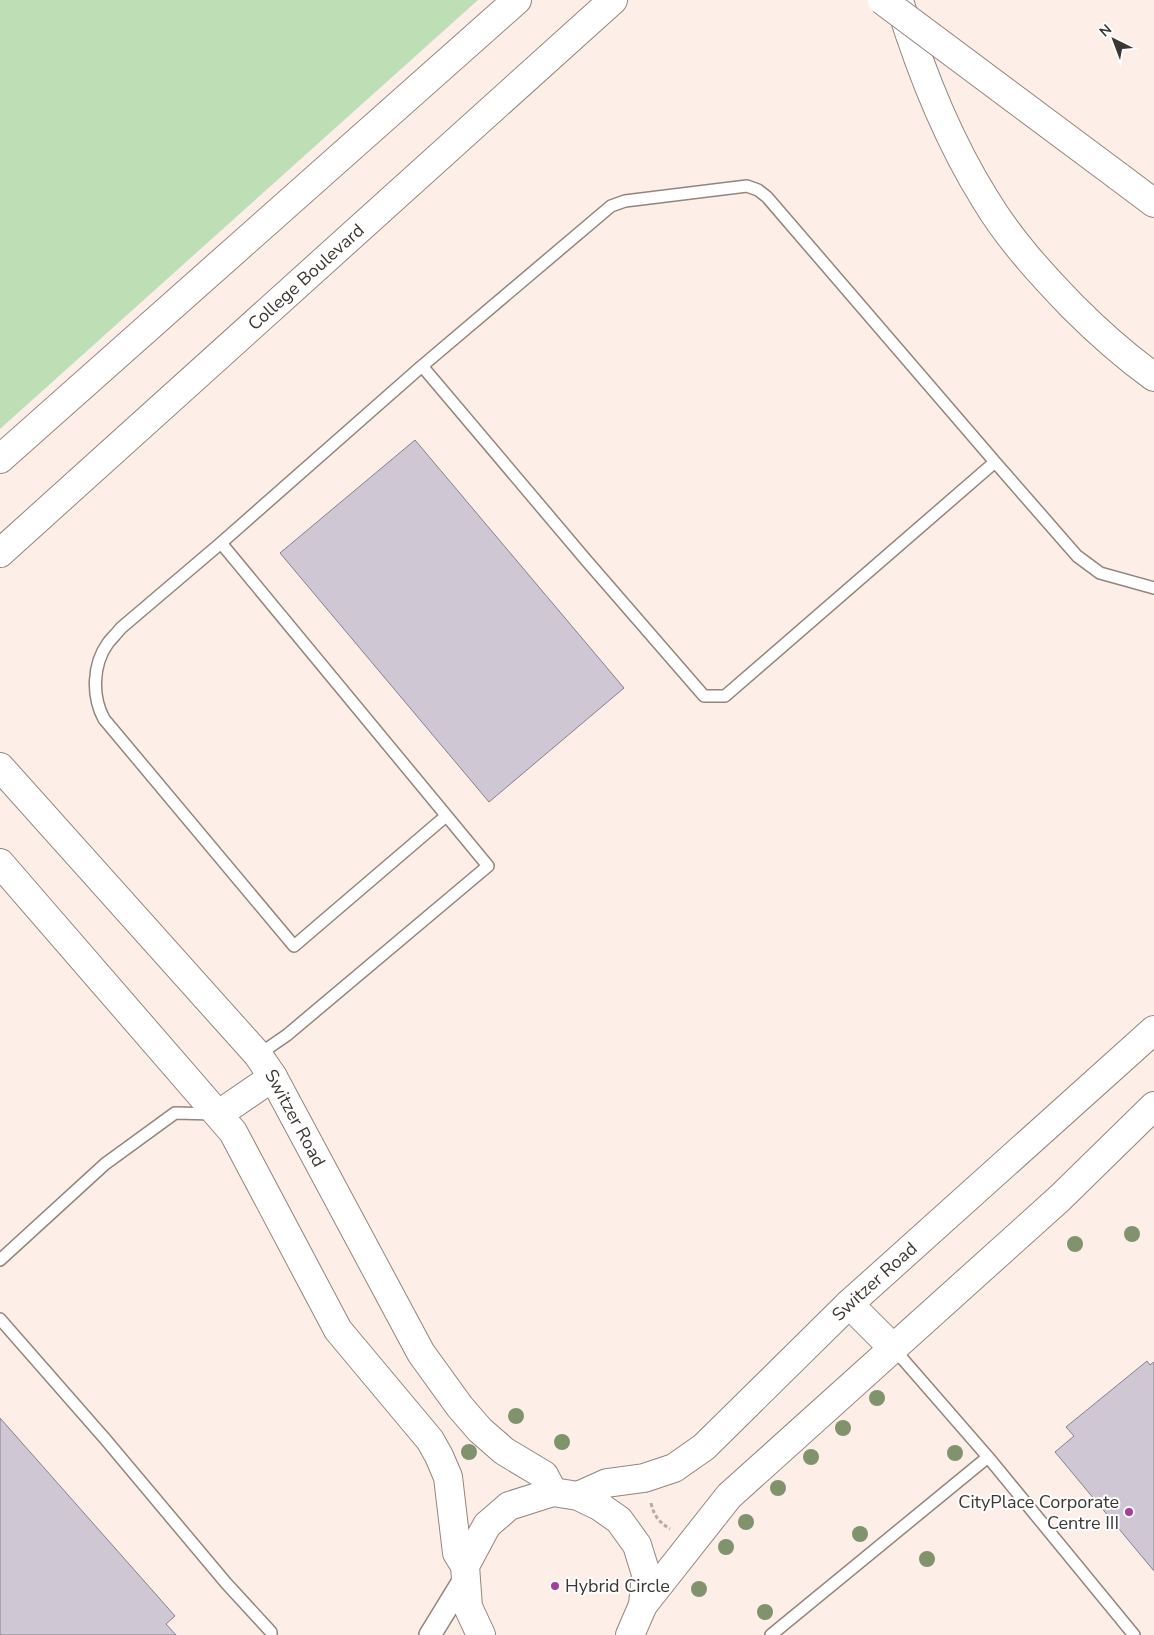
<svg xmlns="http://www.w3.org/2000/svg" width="1154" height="1635" viewBox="0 0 1154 1635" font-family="'Nunito Sans',sans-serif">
<rect width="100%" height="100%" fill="#fdefe7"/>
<!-- green -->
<path fill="#bedfb6" d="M0 0H478L0 429Z"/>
<!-- building -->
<path fill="#cfc7d4" stroke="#867f8b" d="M415 440 624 688 489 802 280 553Z
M1147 1361 1150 1365 1154 1362V1571L1055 1452 1074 1436 1066 1427Z
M0 1418 175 1616 166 1624 176 1635H0Z"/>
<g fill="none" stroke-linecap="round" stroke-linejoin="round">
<defs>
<path id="lane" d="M422 366 611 206 625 201 747 186 758 190 767 197 995 462
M221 543 121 628C117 633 112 638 108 643 92 665 92 697 104 719L294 946 446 816
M258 1055 287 1035 488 866 221 543 422 366 586 560 704 696H725L995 462 1077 556 1100 573 1154 588
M0 1260 105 1164 175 1113 215 1114
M0 1319 106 1440 226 1583 271 1632V1635
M988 1457 1134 1635
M771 1635 988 1457 894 1349"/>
<path id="street" d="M430 1635 465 1578"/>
<g id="secondary">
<path d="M0 459 517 0"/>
<path id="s1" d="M0 553 613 0"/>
<path id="s2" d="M0 767 258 1055 273 1077 421 1353 460 1407 480 1430 504 1451 544 1475 553 1492"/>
<path d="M0 863 233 1132 338 1330 430 1440 439 1456 448 1477 457 1553 465 1566"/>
<path d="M219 1114 273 1077"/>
<path d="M849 1304 894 1349"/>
<path id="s3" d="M578 1496 607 1483 644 1478 674 1468 704 1447 849 1304 1154 1030"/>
<path d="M643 1605 729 1496 1060 1198 1154 1106"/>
<path d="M481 1635 468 1607 465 1566 487 1525 509 1506 553 1492 578 1496 599 1506 619 1520 637 1545 646 1574 643 1605 630 1635"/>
</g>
<path id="highway" d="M900 4C921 72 947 138 985 199 1009 239 1041 274 1073 307 1099 333 1125 356 1154 377
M1118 176 1154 203"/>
</defs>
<!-- lane casing -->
<use href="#lane" stroke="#92857e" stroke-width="14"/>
<!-- street casing -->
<use href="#street" stroke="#92857e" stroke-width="24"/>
<!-- secondary casing -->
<use href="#secondary" stroke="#92857e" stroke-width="30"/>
<!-- highway casing -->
<use href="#highway" stroke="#92857e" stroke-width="30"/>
<!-- path -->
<path stroke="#b6aba5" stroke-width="3" stroke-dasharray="4 2.5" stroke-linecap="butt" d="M651 1503C654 1516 659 1522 670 1529"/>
<!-- lane -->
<use href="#lane" stroke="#fff" stroke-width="11"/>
<!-- street -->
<use href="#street" stroke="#fff" stroke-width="21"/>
<!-- secondary -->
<use href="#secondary" stroke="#fff" stroke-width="28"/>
<!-- highway -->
<use href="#highway" stroke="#fff" stroke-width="28"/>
<defs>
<path id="highway-bridge" d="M882 0 1118 176"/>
</defs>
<!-- highway-bridge casing -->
<use href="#highway-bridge" stroke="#92857e" stroke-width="30" stroke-linecap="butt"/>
<!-- highway-bridge -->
<use href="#highway-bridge" stroke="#fff" stroke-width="28"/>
</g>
<!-- trees -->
<g fill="#80936d">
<circle cx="1132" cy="1234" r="8"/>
<circle cx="1075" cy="1244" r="8"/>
<circle cx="877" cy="1398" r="8"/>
<circle cx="516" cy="1416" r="8"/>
<circle cx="843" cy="1428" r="8"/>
<circle cx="562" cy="1442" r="8"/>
<circle cx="469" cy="1452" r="8"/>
<circle cx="955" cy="1453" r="8"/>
<circle cx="811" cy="1457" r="8"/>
<circle cx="778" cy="1488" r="8"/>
<circle cx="746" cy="1522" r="8"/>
<circle cx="860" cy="1534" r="8"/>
<circle cx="726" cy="1547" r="8"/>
<circle cx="927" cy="1559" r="8"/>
<circle cx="699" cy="1589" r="8"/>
<circle cx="765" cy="1612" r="8"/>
</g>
<!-- markers -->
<g fill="#a73c9c" stroke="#fff" stroke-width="2">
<circle cx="1129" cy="1512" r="5"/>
<circle cx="555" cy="1586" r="5"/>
</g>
<g text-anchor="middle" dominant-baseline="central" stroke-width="4" stroke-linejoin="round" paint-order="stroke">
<!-- street labels -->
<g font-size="18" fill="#3c3633" stroke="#fff">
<text stroke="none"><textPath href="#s1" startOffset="412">College Boulevard</textPath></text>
<text stroke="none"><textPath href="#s2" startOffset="460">Switzer Road</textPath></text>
<text stroke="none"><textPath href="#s3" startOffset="375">Switzer Road</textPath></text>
</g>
<!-- poi labels -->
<g font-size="18" fill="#3c3633" stroke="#fff" text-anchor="end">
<text x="1119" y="1502">CityPlace Corporate<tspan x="1119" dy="21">Centre III</tspan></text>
<text x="565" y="1586" text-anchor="start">Hybrid Circle</text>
</g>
</g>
<!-- north arrow -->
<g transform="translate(1114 40) rotate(318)" stroke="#ffffff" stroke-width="4" paint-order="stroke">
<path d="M0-4L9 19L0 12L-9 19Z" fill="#3c3633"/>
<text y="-8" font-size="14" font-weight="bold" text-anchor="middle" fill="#3c3633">N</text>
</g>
</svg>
